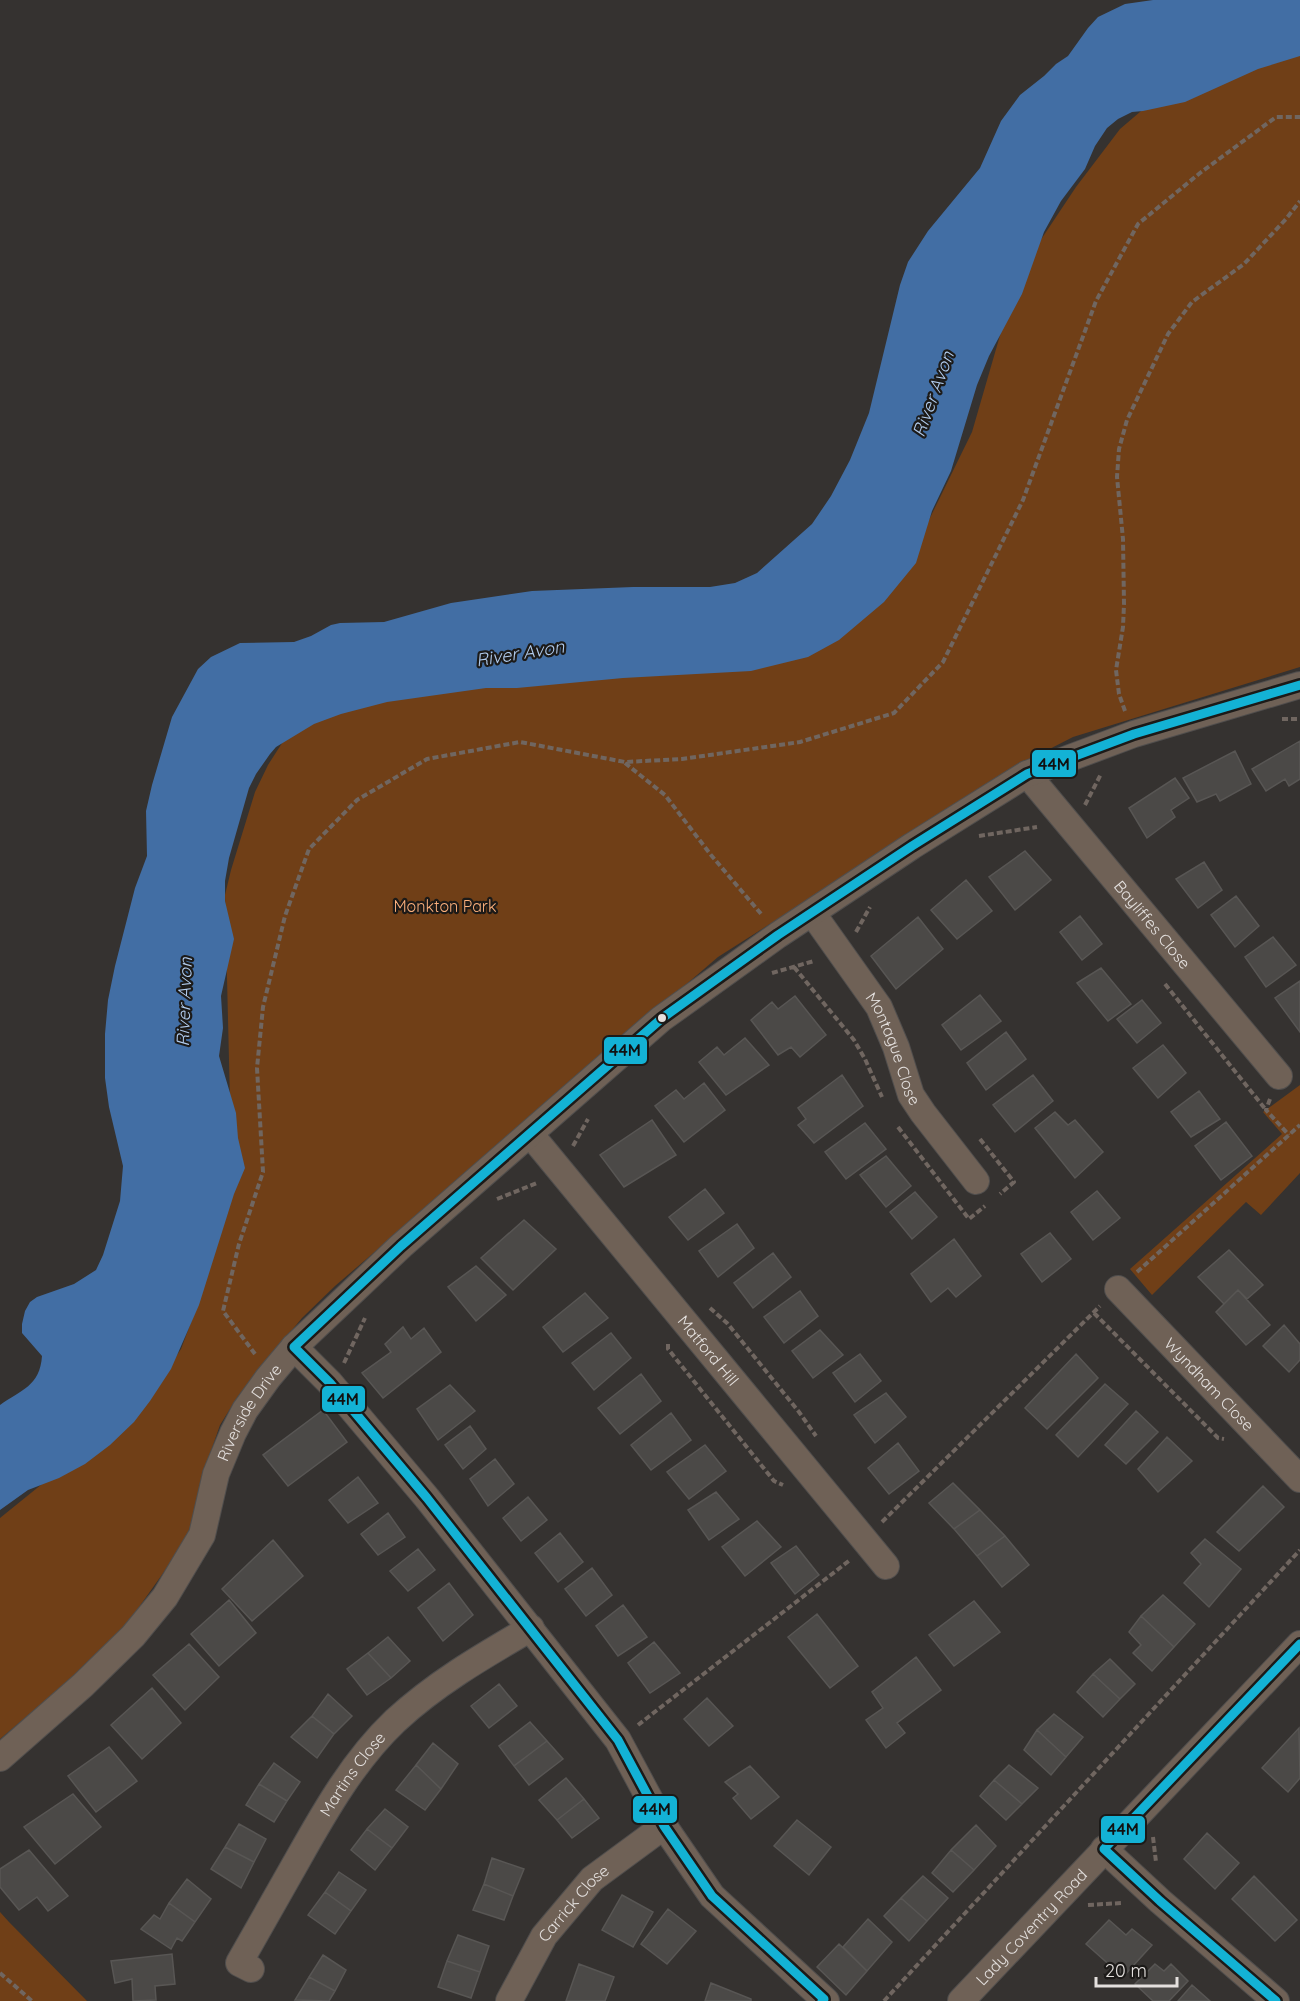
<svg xmlns="http://www.w3.org/2000/svg" width="1300" height="2001" viewBox="0 0 1300 2001" font-family="Quicksand,sans-serif">
<rect width="100%" height="100%" fill="#353230"/>
<!-- green -->
<path fill="#703f17" d="M1300 30V667L1073 737 1030 759 718 957 335 1286 302 1318 273 1353 238 1396 220 1425 204 1471 195 1515 183 1545 127 1624 84 1668 0 1739V1518L115 1425 167 1370 181 1349 196 1309 230 1102 225 895 231 870 255 792 268 765 284 740 330 708 901 577 972 432 1012 294 1038 244 1076 187 1120 129 1154 100Z
M1300 1085V1173L1261 1215 1246 1202 1152 1295 1130 1269 1282 1134 1263 1112Z
M0 1912 9 1922 87 2001H0Z"/>
<!-- water -->
<path fill="#426ea4" d="M1153 0H1300V56L1258 69 1185 102 1143 111 1132 112 1118 119 1107 128 1095 146 1085 169 1061 201 1044 232 1022 294 989 356 977 385 951 471 932 511 916 563 884 602 839 640 808 657 751 671 623 678 517 688H486L387 702 341 714 314 724 276 747 270 754 256 774 249 788 229 858 225 881V901L234 939 221 996 223 1028 219 1056 236 1113 238 1138 245 1168 234 1194 199 1305 171 1369 150 1401 134 1422 110 1445 85 1464 59 1478 28 1490 0 1510V1405C21 1390 40 1386 42 1356L22 1333V1324L25 1311 30 1302 37 1297 74 1284 96 1270 103 1255 120 1201 123 1166 109 1107 105 1078V1034L108 1000 115 966 135 888 147 856 146 811 152 785 172 717 198 669 211 657 240 643 294 642 311 636 331 625 340 623 384 622 451 603 532 591 633 587H710L735 583 757 573 812 524 831 496 850 460 869 413 900 285 908 262 928 231 980 168 1001 121 1020 95 1044 76 1056 64 1068 56 1088 28 1098 17 1125 4Z"/>
<!-- building -->
<path fill="#4b4947" stroke="#585654" stroke-width="1.5" d="M1300 741V779L1289 786 1285 779 1266 791 1252 769Z
M1235 751 1251 784 1220 801 1216 794 1197 802 1183 778Z
M1175 778 1189 798 1171 810 1175 817 1147 838 1129 808Z
M1025 851 1051 880 1015 910 989 877Z
M1204 862 1222 890 1198 908 1176 879Z
M966 880 992 911 957 939 931 910Z
M1236 896 1259 926 1235 947 1211 915Z
M1080 916 1102 944 1082 960 1060 932Z
M918 917 943 949 896 989 871 956Z
M1273 937 1296 965 1266 987 1245 957Z
M1101 968 1131 1004 1108 1021 1077 983Z
M1300 981V1032L1275 998Z
M980 995 1001 1021 961 1050 942 1025Z
M795 996 826 1035 800 1057 791 1047 778 1055 751 1020 772 1002 778 1009Z
M1142 1000 1161 1023 1137 1043 1117 1019Z
M1006 1032 1026 1059 986 1090 967 1063Z
M745 1038 769 1065 726 1095 699 1062 717 1047 724 1055Z
M1163 1045 1186 1073 1158 1098 1133 1068Z
M842 1075 863 1106 814 1143 798 1125 806 1119 798 1108Z
M1033 1075 1053 1101 1015 1132 993 1105Z
M704 1083 725 1110 684 1142 655 1106 676 1090 684 1099Z
M1199 1091 1220 1119 1191 1137 1171 1112Z
M1055 1112 1068 1125 1075 1120 1103 1152 1075 1178 1035 1128Z
M652 1120 676 1155 624 1187 600 1155Z
M1226 1122 1252 1156 1221 1180 1195 1146Z
M865 1123 886 1149 846 1179 825 1152Z
M886 1156 911 1186 886 1207 860 1175Z
M705 1189 724 1213 688 1240 669 1217Z
M1097 1191 1120 1218 1093 1240 1071 1212Z
M915 1192 937 1217 912 1239 890 1212Z
M524 1220 556 1249 513 1290 481 1258Z
M737 1224 754 1248 718 1277 699 1251Z
M1050 1233 1071 1259 1042 1282 1021 1254Z
M954 1239 981 1276 956 1297 948 1288 931 1302 911 1274Z
M1229 1250 1263 1285 1247 1299 1238 1290 1224 1304 1198 1277Z
M773 1253 791 1277 753 1308 734 1283Z
M476 1266 506 1295 476 1321 448 1287Z
M1238 1290 1270 1325 1246 1345 1216 1312Z
M800 1291 818 1316 784 1343 764 1317Z
M585 1293 608 1318 563 1352 543 1327Z
M1284 1325 1300 1344V1360L1289 1372 1263 1346Z
M403 1327 411 1339 424 1328 441 1352 383 1398 362 1373 391 1352 385 1344Z
M820 1330 843 1355 813 1378 792 1351Z
M611 1333 631 1358 594 1390 572 1363Z
M860 1354 881 1381 855 1402 833 1373Z
M1076 1354 1098 1378 1047 1429 1025 1408Z
M641 1374 661 1401 620 1434 598 1408Z
M1105 1384 1128 1404 1078 1457 1056 1435Z
M450 1385 475 1411 438 1440 417 1409Z
M886 1393 906 1417 875 1443 854 1415Z
M323 1410 347 1442 288 1486 263 1455Z
M1136 1411 1158 1432 1126 1464 1105 1445Z
M671 1413 691 1440 651 1470 631 1445Z
M470 1426 486 1449 463 1469 445 1445Z
M1167 1437 1192 1461 1158 1492 1138 1469Z
M898 1443 919 1471 889 1494 868 1468Z
M705 1445 726 1471 689 1499 667 1472Z
M495 1459 514 1484 488 1506 470 1479Z
M358 1477 378 1503 348 1523 329 1500Z
M953 1483 980 1510 954 1529 929 1503Z
M1263 1486 1284 1507 1239 1551 1217 1532Z
M716 1492 739 1519 709 1540 688 1510Z
M528 1497 547 1520 521 1541 503 1518Z
M980 1510 1005 1536 977 1556 954 1529Z
M388 1513 405 1537 378 1555 361 1534Z
M757 1521 781 1547 745 1576 722 1547Z
M560 1533 583 1562 558 1582 535 1553Z
M1005 1536 1029 1565 1002 1587 977 1556Z
M1205 1539 1241 1569 1209 1607 1184 1583 1201 1564 1191 1553Z
M273 1540 303 1576 252 1621 222 1589Z
M796 1546 819 1575 795 1594 771 1563Z
M418 1549 435 1570 408 1591 390 1571Z
M592 1568 612 1595 586 1616 565 1589Z
M449 1583 473 1615 443 1641 418 1608Z
M1163 1595 1195 1624 1174 1647 1141 1616Z
M229 1600 256 1633 219 1666 191 1634Z
M974 1601 1000 1632 954 1666 929 1635Z
M623 1605 647 1637 618 1656 596 1626Z
M817 1614 858 1666 830 1688 788 1637Z
M1141 1616 1174 1647 1152 1671 1133 1653 1141 1645 1129 1632Z
M388 1637 410 1661 391 1678 368 1653Z
M654 1642 680 1673 650 1693 628 1663Z
M189 1644 219 1677 185 1710 153 1675Z
M368 1653 391 1678 367 1695 347 1669Z
M916 1657 941 1690 897 1723 905 1733 886 1748 866 1720 883 1708 872 1692Z
M1110 1659 1135 1684 1120 1699 1093 1674Z
M1093 1674 1120 1699 1103 1717 1077 1692Z
M499 1684 517 1706 489 1728 471 1706Z
M152 1688 181 1723 142 1759 111 1725Z
M328 1694 352 1716 334 1734 312 1716Z
M707 1698 733 1726 709 1746 684 1719Z
M1054 1714 1083 1737 1066 1757 1037 1730Z
M312 1716 334 1734 317 1758 291 1737Z
M530 1722 547 1741 514 1766 499 1746Z
M1299 1728 1300 1778 1288 1792 1262 1768Z
M1037 1730 1066 1757 1051 1775 1024 1750Z
M547 1741 563 1759 529 1785 514 1766Z
M433 1743 458 1764 441 1789 416 1765Z
M109 1747 137 1781 96 1812 68 1776Z
M274 1763 300 1782 287 1801 259 1784Z
M416 1765 441 1789 425 1810 396 1790Z
M1009 1765 1038 1788 1022 1804 994 1780Z
M750 1766 779 1797 751 1819 733 1798 738 1794 725 1782Z
M566 1778 584 1799 557 1820 539 1800Z
M994 1780 1022 1804 1006 1820 980 1796Z
M259 1784 287 1801 274 1822 246 1805Z
M73 1794 101 1827 55 1864 24 1827Z
M584 1799 599 1818 572 1838 557 1820Z
M385 1809 408 1827 392 1848 367 1829Z
M797 1820 831 1847 809 1875 774 1846Z
M239 1824 266 1839 254 1862 225 1847Z
M976 1825 996 1846 974 1870 951 1850Z
M367 1829 392 1848 375 1870 351 1850Z
M1207 1833 1239 1863 1215 1889 1184 1859Z
M225 1847 254 1862 241 1888 211 1869Z
M29 1850 68 1896 48 1911 37 1897 19 1910 0 1887V1869Z
M951 1850 974 1870 953 1892 932 1873Z
M492 1858 524 1869 513 1896 484 1884Z
M339 1872 366 1890 351 1911 325 1892Z
M923 1876 948 1898 927 1921 901 1898Z
M1254 1876 1297 1920 1275 1941 1232 1899Z
M187 1879 211 1899 195 1922 169 1903Z
M484 1884 513 1896 504 1920 473 1910Z
M325 1892 351 1911 335 1934 308 1915Z
M622 1895 653 1912 633 1947 602 1930Z
M901 1898 927 1921 909 1941 884 1916Z
M169 1903 195 1922 182 1941 177 1938 171 1949 141 1929 154 1915 160 1919Z
M668 1909 696 1931 667 1964 641 1944Z
M868 1919 892 1942 867 1971 843 1947Z
M1109 1920 1126 1935 1132 1929 1152 1945 1123 1977 1086 1944Z
M458 1935 489 1946 480 1972 447 1961Z
M839 1944 867 1971 846 1995 817 1967Z
M172 1954 175 1984 155 1986 156 2000 133 2001 132 1979 115 1983 111 1961Z
M323 1955 346 1970 335 1991 309 1977Z
M447 1961 480 1972 471 1998 438 1987Z
M579 1964 614 1977 605 2001H566Z
M1155 1964 1164 1971 1171 1964 1188 1981 1169 2001H1153L1135 1984Z
M309 1977 335 1991 329 2001 295 2000Z
M711 1983 751 1999V2001H705Z
M1192 1985 1210 2001H1178Z"/>
<g fill="none" stroke-linecap="round" stroke-linejoin="round">
<defs>
<g id="street">
<path id="s1" d="M1027 774 1279 1076"/>
<path id="s2" d="M813 914 879 1007 896 1047 911 1095 923 1113 976 1181"/>
<path id="s3" d="M531 1135 886 1566"/>
<path id="s4" d="M1118 1289 1300 1479"/>
<path d="M294 1347 330 1383 427 1498 618 1740 664 1826 712 1896 826 2001"/>
<path id="s5" d="M0 1758 83 1685 133 1636 165 1597 202 1535 216 1474 233 1433 245 1410 268 1378 294 1347 401 1246 661 1019 778 935 912 846 1027 774 1134 734 1300 685"/>
<path d="M1104 1849 1160 1901 1276 2001"/>
<path id="s6" d="M251 1969 239 1963C259 1928 278 1894 298 1859 325 1811 354 1760 395 1721 436 1683 483 1656 531 1628"/>
<path id="s7" d="M509 2001 544 1936 592 1879 664 1826"/>
<path id="s8" d="M961 2001 1300 1644"/>
</g>
</defs>
<!-- street casing -->
<use href="#street" stroke="#504e4d" stroke-width="28"/>
<!-- path -->
<path stroke="#706660" stroke-width="4" stroke-dasharray="6 3" stroke-linecap="butt" d="M1125 711 1119 694 1116 670 1123 627 1124 604 1123 539 1117 477 1119 449 1127 420 1168 334 1192 302 1244 264 1286 219 1300 201
M1282 719H1300
M625 763 665 795 711 855 762 915
M1085 805 1101 774
M979 836 1037 827
M856 932 870 907
M794 967 854 1040 865 1059 882 1097
M772 973 814 961
M1165 984 1266 1110
M1270 1099 1266 1110 1289 1135
M898 1127 969 1219 985 1206
M980 1139 1014 1182 1000 1194
M573 1146 588 1119
M497 1199 537 1183
M1137 1272 1300 1125
M710 1308 727 1323 799 1412 816 1436
M1094 1313 1218 1438 1224 1439
M668 1344V1349L774 1481 783 1485
M255 1354 223 1311 239 1244 263 1172 257 1068 263 1007 285 916 309 849 357 800 427 759 520 742 625 762 682 759 800 742 894 713 943 662 1023 500 1096 301 1138 224 1200 173 1276 117H1300
M344 1363 365 1318
M882 1522 1100 1306
M638 1725 850 1560
M1153 1837 1156 1862
M1088 1905 1122 1903
M0 1973 32 2001
M884 2001 1300 1550"/>
<!-- street -->
<use href="#street" stroke="#6f6156" stroke-width="26"/>
<defs>
<path id="bus-1" d="M822 2001 824 1999 712 1896 664 1826 618 1740 427 1498 330 1383 294 1347 401 1246 661 1019 778 935 912 846 1027 774 1134 734 1300 685
M1276 2001 1160 1901 1104 1849 1300 1644"/>
</defs>
<!-- bus-1 casing -->
<use href="#bus-1" stroke="#1c1a18" stroke-width="14"/>
<!-- bus-1 -->
<use href="#bus-1" stroke="#13b2d5" stroke-width="9"/>
</g>
<!-- markers -->
<circle fill="#e4e0de" stroke="#1c1a18" stroke-width="2" cx="662" cy="1018" r="5"/>
<g text-anchor="middle" dominant-baseline="central" stroke-width="4.5" stroke-linejoin="round" paint-order="stroke">
<!-- park labels -->
<g font-size="16" fill="#fdb17d" stroke="#1c1a18">
<text x="445" y="906">Monkton Park</text>
</g>
<!-- street labels -->
<g font-size="16" fill="#e4e0de" stroke="#1c1a18">
<text stroke="none"><textPath href="#s1" startOffset="196">Bayliffes Close</textPath></text>
<text stroke="none"><textPath href="#s2" startOffset="158">Montague Close</textPath></text>
<text stroke="none"><textPath href="#s3" startOffset="279">Matford Hill</textPath></text>
<text stroke="none"><textPath href="#s4" startOffset="132">Wyndham Close</textPath></text>
<text stroke="none"><textPath href="#s5" startOffset="436">Riverside Drive</textPath></text>
<text stroke="none"><textPath href="#s6" startOffset="234">Martins Close</textPath></text>
<text stroke="none"><textPath href="#s7" startOffset="118">Carrick Close</textPath></text>
<text stroke="none"><textPath href="#s8" startOffset="102">Lady Coventry Road</textPath></text>
</g>
<!-- water labels -->
<g font-size="18" font-style="italic" fill="#b2cdef" stroke="#1c1a18">
<text transform="translate(933 394) rotate(-70)">River Avon</text>
<text transform="translate(520 653) rotate(-9)">River Avon</text>
<text transform="translate(184 1002) rotate(-88)">River Avon</text>
</g>
</g>
<g stroke="#1c1a18" stroke-width="2">
<rect x="1031" y="749" width="46" height="29" rx="6" fill="#13b2d5"/>
<rect x="603" y="1036" width="45" height="29" rx="6" fill="#13b2d5"/>
<rect x="321" y="1385" width="45" height="28" rx="6" fill="#13b2d5"/>
<rect x="632" y="1795" width="46" height="29" rx="6" fill="#13b2d5"/>
<rect x="1100" y="1815" width="46" height="29" rx="6" fill="#13b2d5"/>
</g>
<g font-size="16" text-anchor="middle" font-weight="bold" fill="#111">
<text x="1054" y="770">44M</text>
<text x="625" y="1056">44M</text>
<text x="343" y="1405">44M</text>
<text x="655" y="1815">44M</text>
<text x="1123" y="1835">44M</text>
</g>
<!-- scale -->
<path d="M1096 1977v9h81v-9" fill="none" stroke="#e4e0de" stroke-width="3"/>
<text x="1105" y="1977" font-size="18" fill="#e4e0de" stroke="#1c1a18" stroke-width="4.5" paint-order="stroke">20 m</text>
</svg>
